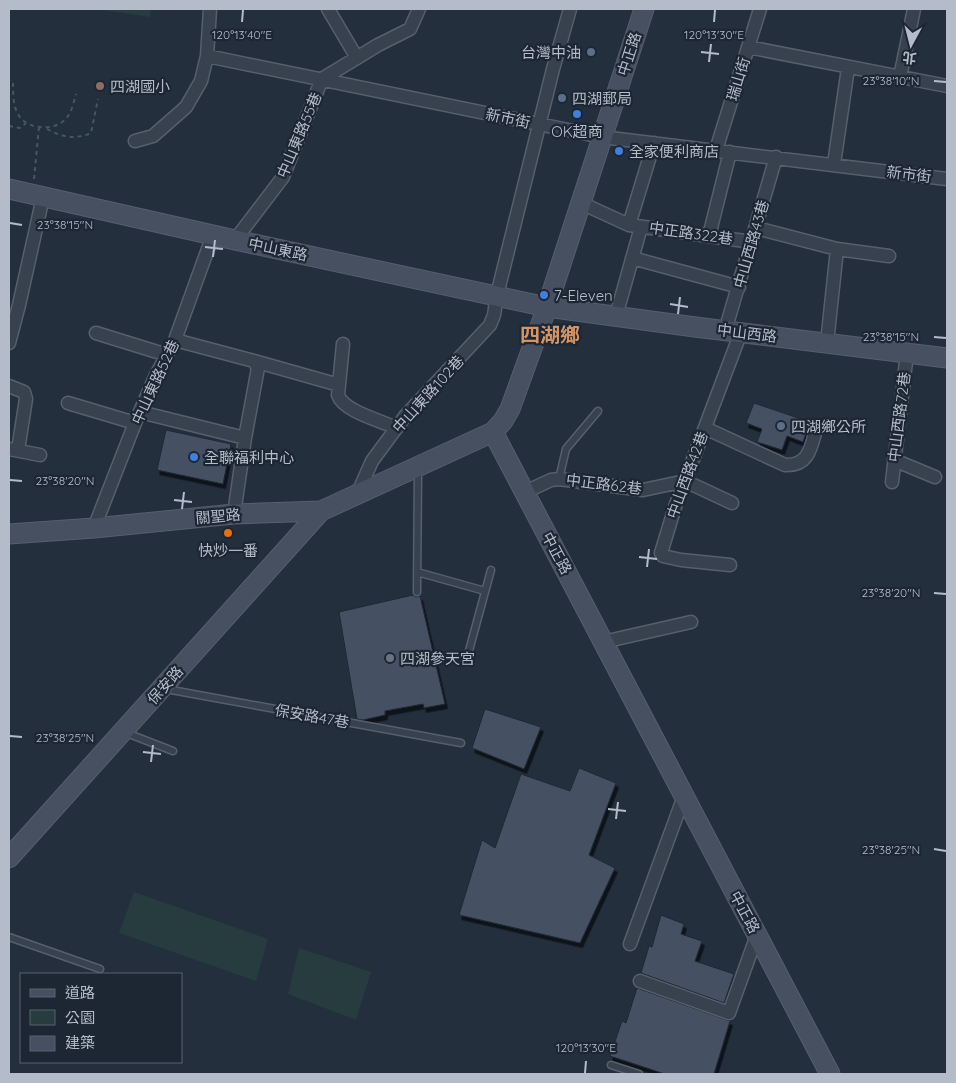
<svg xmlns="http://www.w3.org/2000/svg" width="956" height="1083" viewBox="0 0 956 1083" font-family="Quicksand,'Noto Sans TC',sans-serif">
<defs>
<filter id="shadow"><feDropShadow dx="2.5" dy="4.5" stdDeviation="0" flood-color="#0009"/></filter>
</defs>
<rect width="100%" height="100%" fill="#242f3e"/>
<!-- green -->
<path fill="#263c3f" d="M96 9H151L150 17Z
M134 892 268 939 256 981 119 933Z
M299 948 371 972 356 1020 288 994Z"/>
<!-- building -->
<path fill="#455162" stroke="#1f2835" filter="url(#shadow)" d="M754 403 810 422 803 442 787 436 782 450 757 442 762 429 746 423Z
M166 430 231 444 223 484 157 470Z
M413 595 416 597 420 596 445 704 424 708 423 704 385 711V715L363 720 357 719 339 612Z
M485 709 541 727 524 769 472 748Z
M579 768 616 783 589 855 615 868 580 943 459 915 482 840 495 848 521 774 570 791Z
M661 915 684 924 681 934 702 941 695 961 734 974 724 1003 641 973 649 946 652 947Z
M637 988 730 1021 714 1074H665L610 1056 622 1021 626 1023Z"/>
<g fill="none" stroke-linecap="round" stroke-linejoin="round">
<defs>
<path id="lane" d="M559 479 566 449 598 411
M417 572 485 591
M417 592 418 470
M467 658 491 570
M166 689 461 743
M124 732 173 751
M9 937 100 969
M611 1065 639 1074"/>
<path id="street" d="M210 9 207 56 602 137 947 179
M328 9 357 58
M748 47 947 86
M900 77 914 9
M135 141 153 136 186 107 201 81 207 56
M654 143 629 225 752 242
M716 150 760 9
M834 164 848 68
M581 203 629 225
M756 228 837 249 889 256
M709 236 730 152
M235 240 283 177 322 79 378 45 410 29 419 9
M632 258 739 287
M616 316 641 227
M725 331 776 157
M96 333 167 355
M175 340 254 361 258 368 245 438 234 514
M9 343 19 305 43 197
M827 343 837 249
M343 344 338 395C343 411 381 421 397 428
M254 361 339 385
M9 386 24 392 26 399 18 450
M68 403 135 423
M140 412 245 438
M705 428 785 465C810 466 811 446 817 426
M9 449 40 455
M894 460 935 477
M892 482 907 353
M525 492 551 480 559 479 643 490 685 481 732 503
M357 495 372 461 406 415 490 325 494 315 497 295 553 69 570 9
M94 528 135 423 156 375 175 340 213 235
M730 565 681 560 663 556 661 553 675 507 741 332
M603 642 691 622
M630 944 684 796
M640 981 729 1013 757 935"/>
<path id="secondary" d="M9 189 235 240 547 307 695 327 947 358
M493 432 830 1074
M9 534 94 528 234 514 321 511 493 432 503 421 510 409 547 307 644 9
M9 858 321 511"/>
</defs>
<!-- lane casing -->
<use href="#lane" stroke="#565f6c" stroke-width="9"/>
<!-- street casing -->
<use href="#street" stroke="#565f6c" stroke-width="15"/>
<!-- secondary casing -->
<use href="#secondary" stroke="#565f6c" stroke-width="21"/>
<!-- path -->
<path stroke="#44595c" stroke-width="2" stroke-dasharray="4 4" stroke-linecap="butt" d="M13 83C13 93 13 106 18 114 27 131 58 132 68 116 72 111 74 101 76 94
M9 126 20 128 26 123
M47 129C61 137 76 140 91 133L98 99
M34 179 39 127"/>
<!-- lane -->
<use href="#lane" stroke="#38414e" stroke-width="6"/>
<!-- street -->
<use href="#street" stroke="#38414e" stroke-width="12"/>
<!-- secondary -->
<use href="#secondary" stroke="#465061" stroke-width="19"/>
</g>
<!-- ticks -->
<path fill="none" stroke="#b4bcc9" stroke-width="2" d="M242 22 243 10M714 22 715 10M701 52 719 54M709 62 711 44M934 81 946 82M10 223 22 225M205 247 223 249M213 257 215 240M670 304 688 307M678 314 680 297M934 337 946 338M10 480 22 481M174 500 192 502M182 509 184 492M639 557 657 559M647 567 649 549M934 593 946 594M10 736 22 737M143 752 161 754M151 762 153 745M608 809 626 811M616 819 618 802M934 849 946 851M585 1073 586 1061"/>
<!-- markers -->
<g fill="#5c6f8a" stroke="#1d2633" stroke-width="2">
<circle cx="591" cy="52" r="5"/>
<circle cx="562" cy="98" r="5"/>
<circle cx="781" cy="426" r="5"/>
</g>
<circle fill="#8d6e63" stroke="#1d2633" stroke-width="2" cx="100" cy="86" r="5"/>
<g fill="#3f7fe0" stroke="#1d2633" stroke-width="2">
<circle cx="577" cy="114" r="5"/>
<circle cx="619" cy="151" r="5"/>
<circle cx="544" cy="295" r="5"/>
<circle cx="194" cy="457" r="5"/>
</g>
<circle fill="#e8710a" stroke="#1d2633" stroke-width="2" cx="228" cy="533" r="5"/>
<circle fill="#6b7280" stroke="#1d2633" stroke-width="2" cx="390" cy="658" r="5"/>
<g text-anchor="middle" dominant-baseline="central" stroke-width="4.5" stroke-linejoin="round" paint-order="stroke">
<!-- poi labels -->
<g font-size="15" fill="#b4bcc9" stroke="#1d2633" text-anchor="start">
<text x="581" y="52" text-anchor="end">台灣中油</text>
<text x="110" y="86">四湖國小</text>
<text x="572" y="98">四湖郵局</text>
<text x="577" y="131" text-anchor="middle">OK超商</text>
<text x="629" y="151">全家便利商店</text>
<text x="554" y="295">7-Eleven</text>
<text x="791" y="426">四湖鄉公所</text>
<text x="204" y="457">全聯福利中心</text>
<text x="228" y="550" text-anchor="middle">快炒一番</text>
<text x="400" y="658">四湖參天宮</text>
</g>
<!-- street labels -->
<g font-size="15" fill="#b4bcc9" stroke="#1d2633">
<text transform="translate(629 54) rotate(-72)">中正路</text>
<text transform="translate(738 79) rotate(-73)">瑞山街</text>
<text transform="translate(508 118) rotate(12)">新市街</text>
<text transform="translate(299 135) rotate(-67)">中山東路55巷</text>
<text transform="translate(909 174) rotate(7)">新市街</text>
<text transform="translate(691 233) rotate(8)">中正路322巷</text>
<text transform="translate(751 244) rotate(-74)">中山西路43巷</text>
<text transform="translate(278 249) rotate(12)">中山東路</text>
<text transform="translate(747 333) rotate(7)">中山西路</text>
<text transform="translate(155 382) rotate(-65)">中山東路52巷</text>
<text transform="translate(428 394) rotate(-48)">中山東路102巷</text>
<text transform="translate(899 417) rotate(-83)">中山西路72巷</text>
<text transform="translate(687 475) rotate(-70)">中山西路42巷</text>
<text transform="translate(604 484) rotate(7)">中正路62巷</text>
<text transform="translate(218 516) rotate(-5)">關聖路</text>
<text transform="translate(557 553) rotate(62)">中正路</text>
<text transform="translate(165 685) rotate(-48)">保安路</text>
<text transform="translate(312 716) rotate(10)">保安路47巷</text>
<text transform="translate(745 912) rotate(62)">中正路</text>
</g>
<!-- district labels -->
<g font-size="20" font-weight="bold" fill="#d59563" stroke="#1d2633">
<text x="550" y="334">四湖鄉</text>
</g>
</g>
<g font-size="12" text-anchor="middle" fill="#b4bcc9" stroke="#1d2633" stroke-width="4.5" stroke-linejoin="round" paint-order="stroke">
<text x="242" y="39">120°13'40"E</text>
<text x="714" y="39">120°13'30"E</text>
<text x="891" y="85">23°38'10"N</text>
<text x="65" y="229">23°38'15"N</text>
<text x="891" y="341">23°38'15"N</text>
<text x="65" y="485">23°38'20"N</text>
<text x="891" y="597">23°38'20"N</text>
<text x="65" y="742">23°38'25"N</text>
<text x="891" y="854">23°38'25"N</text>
<text x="586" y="1052">120°13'30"E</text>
</g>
<!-- border -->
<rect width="956" height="1083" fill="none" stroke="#b4bcc9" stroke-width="20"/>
<!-- legend -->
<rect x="20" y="973" width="162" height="90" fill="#1d2633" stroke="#59626f"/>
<rect x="30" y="989" width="25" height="8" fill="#465061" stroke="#59626f"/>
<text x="65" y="998" font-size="15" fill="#b4bcc9">道路</text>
<rect x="30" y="1010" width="25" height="15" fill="#263c3f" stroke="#59626f"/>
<text x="65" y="1023" font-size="15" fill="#b4bcc9">公園</text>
<rect x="30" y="1036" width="25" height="15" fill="#455162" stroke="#59626f"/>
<text x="65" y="1048" font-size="15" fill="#b4bcc9">建築</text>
<!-- north arrow -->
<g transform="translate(911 45) rotate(187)" stroke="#1d2633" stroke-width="4" paint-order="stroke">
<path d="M0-4L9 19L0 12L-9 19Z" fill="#b4bcc9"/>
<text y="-8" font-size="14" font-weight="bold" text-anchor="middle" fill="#b4bcc9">北</text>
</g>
</svg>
